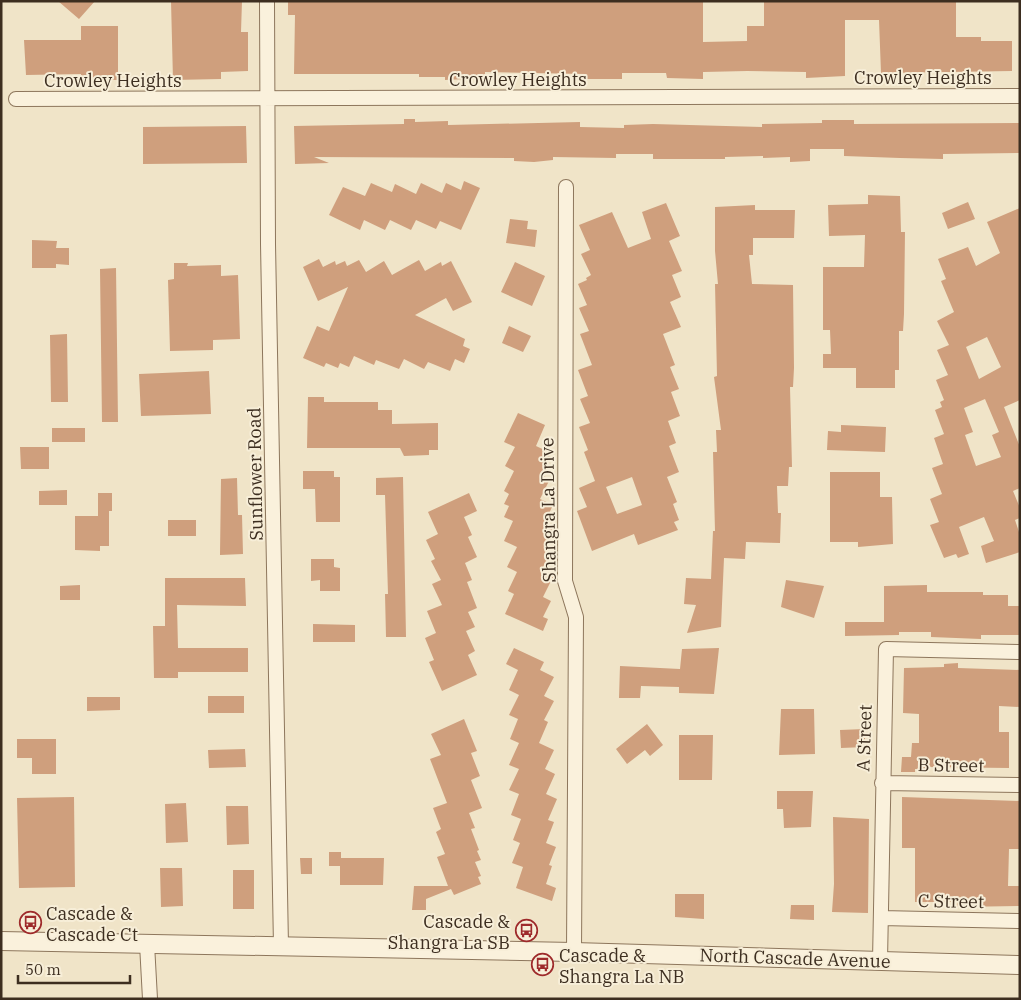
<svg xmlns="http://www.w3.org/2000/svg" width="1021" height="1000" viewBox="0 0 1021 1000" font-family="'IBM Plex Serif',serif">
<rect width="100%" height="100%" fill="#f0e4c8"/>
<!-- building -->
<path fill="#cf9f7d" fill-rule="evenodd" d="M58 1H95L79 19Z
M171 1H242L241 32H248V71L221 72V79L173 80Z
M288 1H703V42L747 41V26H764V1H956V37H981V41H1012V71L881 73 879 20H845V76L806 78V72L747 71 703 72V79L667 78 666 73H622V79H585V74L485 72V78L445 80V77H419V74H294L295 15H288Z
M81 26H118V80H81V74L26 75 24 40H81Z
M404 119H415V122L448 121V125L580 122V127L624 128V125L653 124 762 127V124L822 123V120H854V124L1020 123V153L943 154V159L900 158 844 156V149H810V161L790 162V157L763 158V156L725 157V159H653V154H616V158L553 157V160L534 162 514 161V158L314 157 329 163 295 164 294 126 404 124Z
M246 126 247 163 143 164V127Z
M464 181 480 188 461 230 440 221 436 229 416 220 411 230 390 220 385 230 364 220 360 230 329 215 343 187 365 196 371 183 392 192 395 184 416 194 421 183 442 193 446 183 461 190Z
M868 195 900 196 901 232H905L904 314 903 331H899V370H895V388H856V368H823V354H831L830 330H823V267H864L865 235 829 236 828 205 868 204Z
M968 202 975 219 948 229 942 213Z
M666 203 680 236 669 241 682 271 672 275 681 297 670 302 681 327 663 334 675 365 670 367 679 389 671 392 680 416 668 421 676 443 669 446 679 472 667 477 677 502 673 504 679 520 674 522 678 530 638 545 634 534 592 551 577 511 587 507 579 488 595 481 584 452 588 450 579 427 590 423 580 399 588 396 578 370 592 365 580 334 589 331 579 308 587 305 578 284 587 280 586 278 591 275 581 254 590 250 579 225 612 212 628 248 651 239 642 212ZM632 477 642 505 617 514 606 487Z
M755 205V210H795L794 238H753V255H749L752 284 793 285 794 368 793 387H790L792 467H789L788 486H777L778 513H781L780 543 746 542 745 559 724 558 721 627 687 633 696 605 684 604 686 578 711 579 713 531H715L713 452H717L716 430H721L714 377 717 376 715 284H718L715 251V207Z
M1020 208V400L1004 407 1020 447V488L1013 491 1020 508V518L1015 520 1020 535V552L986 563 981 546 994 541 984 517 959 527 969 554 958 558 956 554 944 558 930 525 939 522 930 499 942 494 932 468 943 464 934 438 944 434 935 410 942 407 940 402 944 400 936 380 948 375 937 350 949 345 937 321 954 312 941 281 946 279 938 259 968 247 976 266 1000 253 987 222ZM987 337 1001 367 979 379 966 347ZM985 399 999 432 992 435 1001 457 976 466 965 435 973 432 964 408Z
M510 219 528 221 527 229 537 230 535 247 506 243Z
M32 240 57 241 56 248H69V265L56 264V268H32Z
M319 259 323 267 335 261 336 265 345 261 347 266 359 260 366 272 384 261 392 275 419 260 425 271 441 262 442 266 451 261 472 302 453 311 446 298 415 315 465 339 463 346 470 349 464 363 455 359 450 371 428 362 424 369 404 359 399 369 376 360 374 365 354 356 349 367 340 363 338 368 326 363 324 367 303 358 317 326 329 331 348 287 318 301 303 267Z
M515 262 545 276 532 306 501 292Z
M174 263H188L187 266 221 265V276L238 275 240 339 213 340V350L170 351 168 280 174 279Z
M116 268 118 422H102L100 269Z
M509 326 531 336 523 352 502 343Z
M67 334 68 402H51L50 335Z
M209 371 211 414 141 416 139 374Z
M308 397H324V402H378V410H392V424L438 423V450H429V455L404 456 400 448H307Z
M518 413 545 425 536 446 551 453 541 475 550 479 540 499 553 505 544 524 553 528 544 548 551 552 541 571 553 577 543 597 551 601 543 617 548 619 543 631 505 614 514 594 508 591 517 572 507 567 517 547 504 541 513 521 504 517 509 506 504 504 509 494 504 491 514 471 505 466 515 447 504 442Z
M841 425 886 427 885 452 827 450 828 431 841 432Z
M52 428H85V442H52Z
M20 447H49V469H21Z
M303 471H334V477H340V522H316L315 489H303Z
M830 472H880V497H892L893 544 858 547V542H830Z
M403 477 406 637H386L385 594H388L385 495H376V478Z
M237 478 238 515H242L243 554 220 555 221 479Z
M67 490V505H39V491Z
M98 493H112V511H109V546H100V551L75 550V516H98Z
M469 493 477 511 464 517 472 535 468 537 477 557 465 563 472 580 467 582 477 608 468 612 475 627 466 631 475 651 468 655 477 675 442 691 429 662 434 660 425 638 436 633 427 611 442 605 432 584 441 580 431 561 435 559 426 540 438 534 428 512Z
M168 520H196V536H168Z
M311 559H334V567L340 568V591H320V580L311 581Z
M165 578H245L246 606 177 605 178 648H248V672H178V678H154L153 626H165Z
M786 580 824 586 814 618 781 607Z
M80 585V600H60V586Z
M927 585V592H983V595H1008V606H1020V635H981V639L931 637V632H899V635L845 636V622H884V586Z
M313 624 355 625V642H313Z
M514 648 544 662 540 670 554 677 544 696 554 701 544 720 548 722 539 743 554 750 545 769 555 774 546 794 557 799 548 820 554 822 546 843 556 847 549 865 552 866 546 884 556 888 552 901 516 888 523 867 512 863 520 843 513 840 521 819 511 815 519 794 509 790 519 769 509 765 519 743 510 739 518 719 509 715 519 695 509 690 518 670 506 664Z
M719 648 714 694 679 693V687L641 686 640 698H619L620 666 680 669 682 649Z
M958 663V668L1020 670V707L999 706V732H1009V768L928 767V769H915V772H901L902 757H911L912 743H919V714L903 713 904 668 944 667V664Z
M208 696H244V713H208Z
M87 697H120V710L87 711Z
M781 709H814L815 754 779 755Z
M464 719 477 751 471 753 480 776 471 780 482 808 469 813 475 828 471 829 479 850 477 851 481 860 475 862 481 876 478 877 481 884 454 895 451 889 426 899V910H412L414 886H448L437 857 445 854 436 832 441 829 433 808 447 803 430 759 441 755 431 734Z
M647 724 663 745 650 756 645 750 627 764 616 749Z
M865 729V747L841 748 840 730Z
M679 735H713L712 780H679Z
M17 739H56V774H32V758H17Z
M245 749 246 767 209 768 208 750Z
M777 791H813L811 827 784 828 783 809H777Z
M74 797 75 887 19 888 17 798Z
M902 797 1020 801V849H1009L1008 886H1020V906L957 907V902H915V848H902Z
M186 803 188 842 166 843 165 804Z
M226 806H248L249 844 227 845Z
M833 817 869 819 868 913 832 912 834 884Z
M329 852H341V858H384L383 885H340V866H329Z
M300 858H312V874H301Z
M160 868H182L183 906 161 907Z
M233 870H254V909H233Z
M675 894H704V919L675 917Z
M791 905H814V920L790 919Z"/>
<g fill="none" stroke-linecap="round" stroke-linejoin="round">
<defs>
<path id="minor" d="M267 1 268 244 281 946
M16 99 1020 96
M566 187 565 581 576 617 574 952
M882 783 1020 785
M881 918 1020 921
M147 944 150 999
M880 961 886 649 1020 652"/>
<path id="tertiary" d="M1 941 574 952 1020 965"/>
</defs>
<!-- minor casing -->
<use href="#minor" stroke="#8d765c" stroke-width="16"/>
<!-- tertiary casing -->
<use href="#tertiary" stroke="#8d765c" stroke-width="20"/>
<!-- minor -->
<use href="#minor" stroke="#faf1dc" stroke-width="14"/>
<!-- tertiary -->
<use href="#tertiary" stroke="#faf1dc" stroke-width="18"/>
</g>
<!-- icons -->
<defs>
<symbol id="bus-ring" viewBox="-11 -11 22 22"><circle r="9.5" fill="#f7eed8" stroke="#9e2a2b" stroke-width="1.5"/><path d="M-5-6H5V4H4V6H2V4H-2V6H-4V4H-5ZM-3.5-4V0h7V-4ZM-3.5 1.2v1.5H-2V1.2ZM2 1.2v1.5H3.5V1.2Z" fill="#9e2a2b"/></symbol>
</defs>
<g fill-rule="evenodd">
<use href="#bus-ring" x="18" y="910" width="25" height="25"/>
<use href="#bus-ring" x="514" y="918" width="25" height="25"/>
<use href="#bus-ring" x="530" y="952" width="25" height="25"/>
</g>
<g text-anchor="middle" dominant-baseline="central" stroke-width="4" stroke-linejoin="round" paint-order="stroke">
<!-- street labels -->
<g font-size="18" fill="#3d2e20" stroke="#f7eed8">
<text x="923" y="77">Crowley Heights</text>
<text x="518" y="79">Crowley Heights</text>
<text x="113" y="80">Crowley Heights</text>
<text transform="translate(255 474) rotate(-91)">Sunflower Road</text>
<text transform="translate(548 510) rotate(-91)">Shangra La Drive</text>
<text transform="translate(864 738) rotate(-88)">A Street</text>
<text transform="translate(951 765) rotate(1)">B Street</text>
<text transform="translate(951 901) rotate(1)">C Street</text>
<text transform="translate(795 958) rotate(2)">North Cascade Avenue</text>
</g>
<!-- poi labels -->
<g font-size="18" fill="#3d2e20" stroke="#f7eed8" text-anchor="start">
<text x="46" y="913">Cascade &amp;<tspan x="46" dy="21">Cascade Ct</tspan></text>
<text x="510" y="921" text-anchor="end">Cascade &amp;<tspan x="510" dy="21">Shangra La SB</tspan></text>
<text x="559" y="955">Cascade &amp;<tspan x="559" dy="21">Shangra La NB</tspan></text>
</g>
</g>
<!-- border -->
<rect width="1021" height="1000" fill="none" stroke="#3d2e20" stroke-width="5"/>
<!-- scale -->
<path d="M18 975v8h112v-8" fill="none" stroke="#3d2e20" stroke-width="2.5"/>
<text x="25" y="975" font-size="15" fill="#3d2e20" stroke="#f7eed8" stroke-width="4" paint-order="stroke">50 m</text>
</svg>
